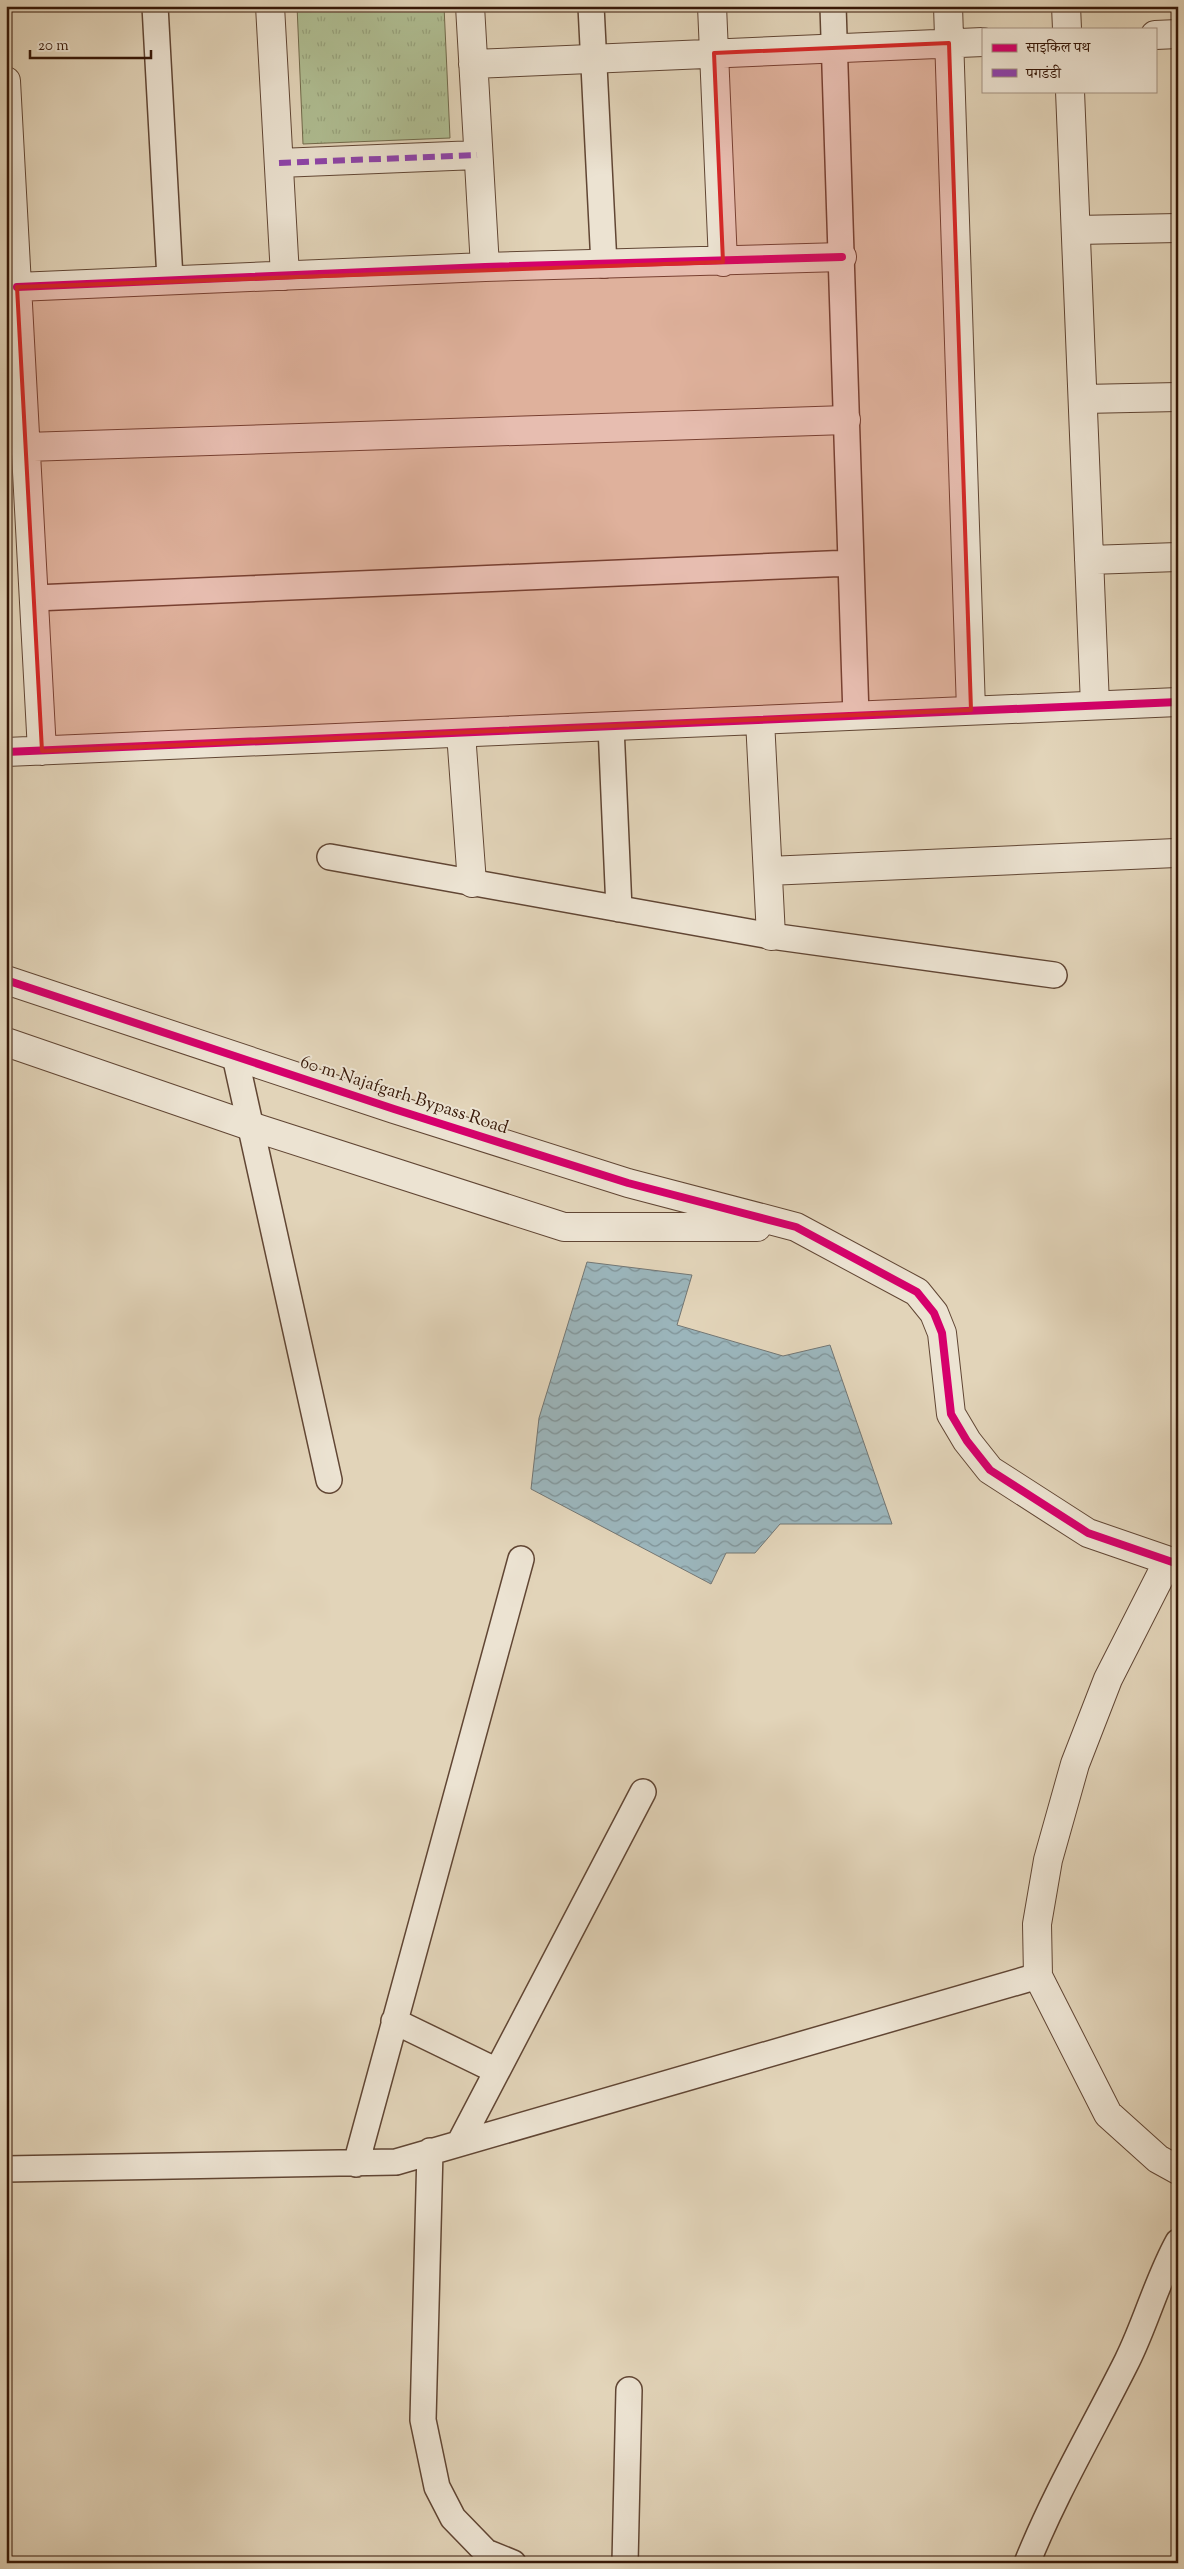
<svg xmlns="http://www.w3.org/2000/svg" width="1184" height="2569" viewBox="0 0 1184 2569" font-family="'Sorts Mill Goudy','Noto Serif Devanagari',serif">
<defs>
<pattern id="grass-tufts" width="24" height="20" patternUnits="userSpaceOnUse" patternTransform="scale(1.25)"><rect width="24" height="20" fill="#afbd92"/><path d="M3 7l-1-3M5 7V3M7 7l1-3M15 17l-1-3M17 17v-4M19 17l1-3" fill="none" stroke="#97a27c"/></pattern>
<pattern id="water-waves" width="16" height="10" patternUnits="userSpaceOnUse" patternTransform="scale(1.25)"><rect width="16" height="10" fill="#9bb5bb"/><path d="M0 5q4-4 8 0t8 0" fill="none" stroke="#7f9296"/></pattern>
</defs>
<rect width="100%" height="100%" fill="#e2d4b9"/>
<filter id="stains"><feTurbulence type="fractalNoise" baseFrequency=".004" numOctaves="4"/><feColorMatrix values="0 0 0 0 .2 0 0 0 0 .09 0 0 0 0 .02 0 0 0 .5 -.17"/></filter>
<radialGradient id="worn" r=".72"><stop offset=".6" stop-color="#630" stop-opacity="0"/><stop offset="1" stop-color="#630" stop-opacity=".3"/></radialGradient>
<!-- grass -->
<path fill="url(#grass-tufts)" stroke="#726a4c" d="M297 6H444L450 138 303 144Z"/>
<!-- water -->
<path fill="url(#water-waves)" stroke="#737673" d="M587 1262 692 1275 677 1325 783 1356 830 1345 892 1524H780L755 1553H726L711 1584 531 1489 539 1418Z"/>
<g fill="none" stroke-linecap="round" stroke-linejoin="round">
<defs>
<path id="lane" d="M155 6 170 279
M591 6 604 265
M833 6 856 716
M35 598 851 563
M611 726 619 909
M330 857 771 936 1054 975
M235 1056 329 1480
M394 2021 497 2071
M460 2142 643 1792
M430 2151 423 2420 437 2487 453 2518 486 2552 513 2563
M356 2164 521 1559
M6 2169 396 2162 1038 1976
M625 2563 629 2390
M1027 2563C1055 2493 1093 2429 1127 2361 1146 2323 1157 2280 1178 2242"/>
<path id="street" d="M270 6 285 276
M470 6 485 267
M712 6 723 262
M948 6 971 710
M1066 6 1067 29
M1155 35 1178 34
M473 64 983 42
M6 81 42 751
M1070 91 1095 705
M279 163 477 155
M1076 230 1178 228
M17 287 485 267 842 257
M1083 399 1178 397
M26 447 846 420
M1089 560 1178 557
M760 720 771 936
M461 733 472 883
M6 752 1178 702
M768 871 1176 853
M6 980 394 1109 628 1183 796 1227 917 1292 934 1313 942 1333 951 1414 967 1441 990 1470 1088 1533 1178 1564
M6 1042 250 1126 564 1227H757
M1168 1561 1108 1679 1075 1764 1048 1860 1037 1924 1038 1976 1108 2114 1158 2159 1178 2170"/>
</defs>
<!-- lane casing -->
<use href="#lane" stroke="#614634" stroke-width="28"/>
<!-- street casing -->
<use href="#street" stroke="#614634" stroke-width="30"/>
<!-- lane -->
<use href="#lane" stroke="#ece3d2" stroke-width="25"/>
<!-- street -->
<use href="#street" stroke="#ece3d2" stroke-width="28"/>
<!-- quiet -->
<path stroke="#8e44ad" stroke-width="6" stroke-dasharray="12 6" stroke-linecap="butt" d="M279 163 477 155"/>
<defs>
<path id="cycleway" d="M17 287 485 267 842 257
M6 752 1178 702
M6 980 394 1109 628 1183 796 1227 917 1292 934 1313 942 1333 951 1414 967 1441 990 1470 1088 1533 1178 1564"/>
</defs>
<!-- cycleway casing -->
<use href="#cycleway" stroke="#ece3d2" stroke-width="11"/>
<!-- cycleway -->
<use href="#cycleway" stroke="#d6006c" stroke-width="8"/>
</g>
<!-- marked area -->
<path fill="#d62828" fill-opacity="0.2" stroke="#d62828" stroke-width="4" stroke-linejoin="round" d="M949 43 971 710 42 751 17 287 723 262 714 53Z"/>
<g text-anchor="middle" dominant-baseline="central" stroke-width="4" stroke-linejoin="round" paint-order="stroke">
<!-- street labels -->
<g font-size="18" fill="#361707" stroke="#ece3d2">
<text transform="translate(404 1096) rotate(18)">60 m Najafgarh Bypass Road</text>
</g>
</g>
<!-- margin -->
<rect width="1184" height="2569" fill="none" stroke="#e2d4b9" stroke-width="25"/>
<rect x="8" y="8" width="1169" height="2554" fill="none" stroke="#361707" stroke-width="2.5"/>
<rect x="12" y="12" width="1159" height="2544" fill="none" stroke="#361707"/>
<!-- legend -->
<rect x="982" y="28" width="175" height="65" fill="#ece3d2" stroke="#a39181"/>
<rect x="992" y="44" width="25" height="8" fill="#d6006c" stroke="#a39181"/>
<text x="1026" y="52" font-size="15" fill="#361707">साइकिल पथ</text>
<rect x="992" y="69" width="25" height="8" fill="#8e44ad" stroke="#a39181"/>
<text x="1026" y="78" font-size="15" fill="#361707">पगडंडी</text>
<!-- scale -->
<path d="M30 50v8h121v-8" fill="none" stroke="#361707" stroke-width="2.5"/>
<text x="38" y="50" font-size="15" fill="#361707" stroke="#ece3d2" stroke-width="4" paint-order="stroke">20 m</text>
<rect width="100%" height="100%" filter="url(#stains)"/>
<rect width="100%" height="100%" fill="url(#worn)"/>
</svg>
